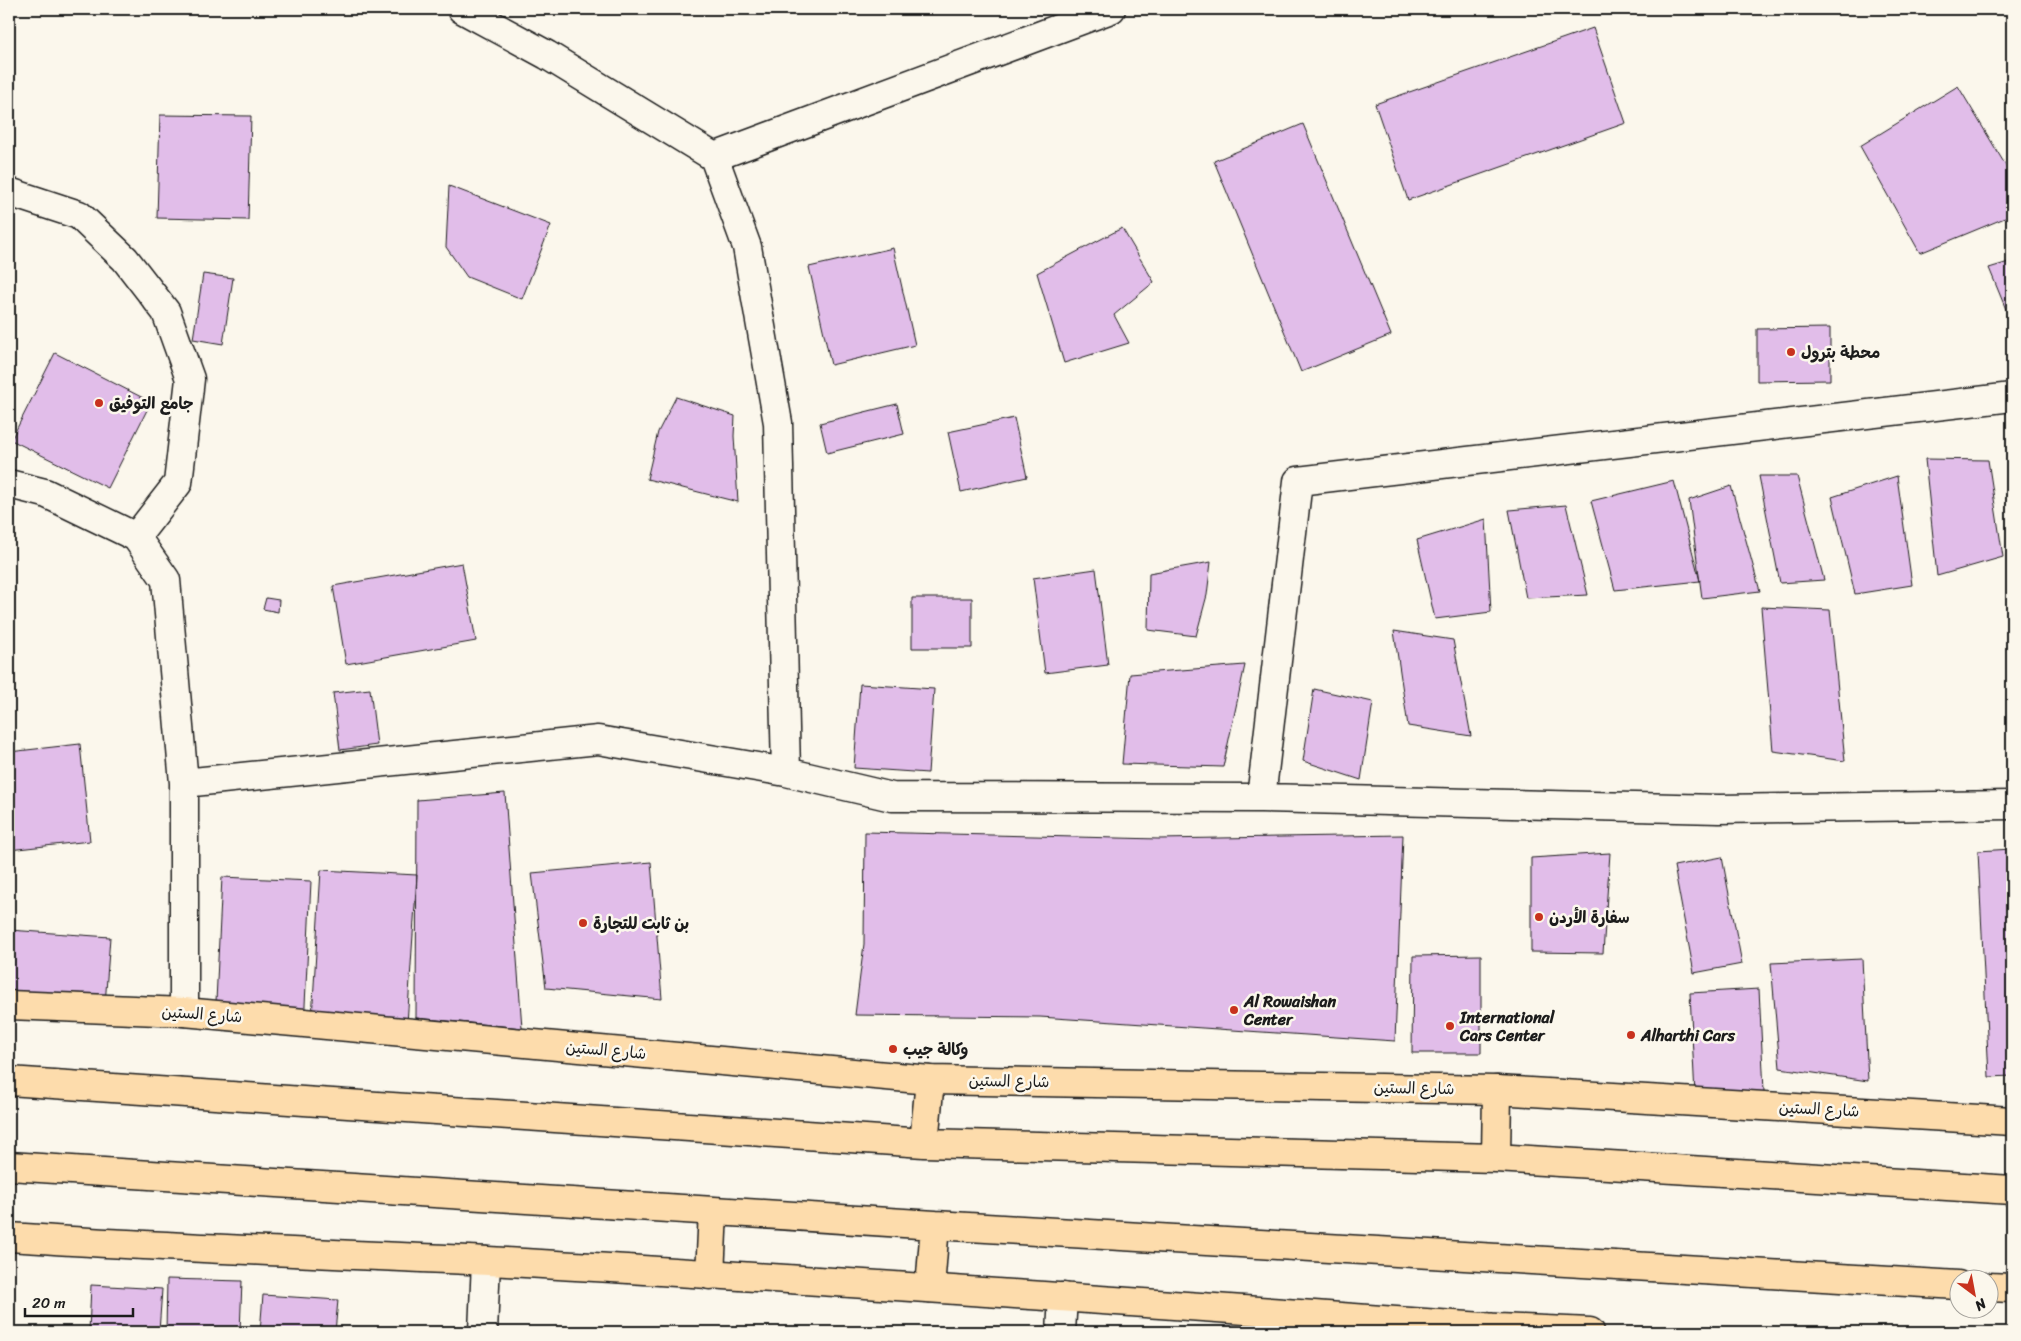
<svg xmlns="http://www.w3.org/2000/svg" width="2021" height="1341" viewBox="0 0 2021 1341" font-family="Sriracha,'Playpen Sans Arabic',sans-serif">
<rect width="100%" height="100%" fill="#fbf7ec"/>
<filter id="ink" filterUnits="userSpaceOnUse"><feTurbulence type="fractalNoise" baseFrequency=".02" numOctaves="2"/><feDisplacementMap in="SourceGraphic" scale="10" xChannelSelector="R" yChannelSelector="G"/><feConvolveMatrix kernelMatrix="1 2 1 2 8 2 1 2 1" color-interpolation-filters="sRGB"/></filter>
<g filter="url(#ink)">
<!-- building -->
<path fill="#e1bde9" stroke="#1c1c1c" d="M1593 28 1626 123 1408 200 1375 104Z
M1958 86 2012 176V215L1920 253 1860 146Z
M160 115 251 116 248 220 157 218Z
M1303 124 1391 335 1301 372 1214 161Z
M449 186 551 225 522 299 467 277 446 247Z
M1122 228 1154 282 1114 315 1129 343 1064 363 1037 273Z
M893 248 915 345 831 365 809 267Z
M2012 261V324L1989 268Z
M203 274 233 278 223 344 193 339Z
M1830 328V380L1757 381V329Z
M55 353 151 402 108 488 11 440Z
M676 397 735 416 734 436 738 502 647 479 658 432Z
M897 404 904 434 827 453 820 423Z
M1014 418 1027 477 961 492 948 432Z
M1925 459 1988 460 2003 557 1937 576Z
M1759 476H1797L1824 580 1780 583Z
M1897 476 1912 585 1855 594 1832 497Z
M1674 481 1700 581 1615 590 1591 501Z
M1731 486 1760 591 1702 598 1689 500Z
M1566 505 1588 595 1526 598 1509 510Z
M1486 519 1491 612 1435 619 1417 540Z
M1211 562 1207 595 1196 636 1148 630 1149 573Z
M462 563 476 641 346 664 333 586Z
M1096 569 1108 665 1045 673 1033 578Z
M266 598 279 600 278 612 263 609Z
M912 598H972V648H912Z
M1761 607 1830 610 1845 761 1773 751Z
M1394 631 1453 640 1471 736 1408 726Z
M1245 665 1223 767 1122 764 1130 674Z
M860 684 934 689 928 773 854 768Z
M370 689 377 745 340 750 333 693Z
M1314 689 1373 702 1361 780 1303 761Z
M80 744 90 841 9 850V752Z
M505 793 522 1028 416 1018 417 800Z
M865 832 1159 839 1403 835 1395 1041 1040 1017 855 1015 864 944Z
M2012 849V1076L1989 1077 1978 851Z
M1610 853 1603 953 1531 952V858Z
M1722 857 1742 964 1694 973 1674 866Z
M651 862 662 999 546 988 532 873Z
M321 870 417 875 407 1024 312 1018Z
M222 877 311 881 304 1026 215 1022Z
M9 930 110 937 104 1018 9 1012Z
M1481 955V1053H1412L1413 956Z
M1862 959 1868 1081 1780 1068 1771 963Z
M1759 989 1765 1112 1696 1116 1690 993Z
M167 1279 242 1281 240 1332H166Z
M91 1285 162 1289 159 1332H89Z
M263 1295 338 1300 335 1332H260Z"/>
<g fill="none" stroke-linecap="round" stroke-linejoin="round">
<defs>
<path id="minor" d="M462 9 547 55 714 157 747 247 778 423 786 772
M714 157 1111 9
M9 192 79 215 125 259 166 312 190 379 178 483 136 537
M9 484 45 493 136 537 166 580 184 783V1012
M184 783 598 740 786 772 892 797 1261 798 1719 809 2012 805
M1261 798 1298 481 2012 397
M483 1332 486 1261
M1061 1332 1063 1297"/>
<path id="major" d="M9 1005 184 1012 930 1080 1497 1090 2012 1121
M9 1237C168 1248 328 1253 488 1261 825 1280 1161 1304 1498 1328L1590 1332"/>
<path id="highway" d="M9 1081 924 1143 1496 1158 2012 1190
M924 1143 930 1080
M1496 1158 1497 1090
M9 1166 935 1225 1958 1285
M710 1275 713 1211
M1988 1287 2012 1288
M930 1288 935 1225"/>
</defs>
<!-- minor casing -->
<use href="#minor" stroke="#1c1c1c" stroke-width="31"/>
<!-- major casing -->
<use href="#major" stroke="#1c1c1c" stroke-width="31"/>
<!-- highway casing -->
<use href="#highway" stroke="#1c1c1c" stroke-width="31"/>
<!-- minor -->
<use href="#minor" stroke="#fbf7ec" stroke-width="28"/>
<!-- major -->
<use href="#major" stroke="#fddcac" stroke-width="28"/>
<!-- highway -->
<use href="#highway" stroke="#fddcac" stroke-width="28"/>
</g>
</g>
<!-- markers -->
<g fill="#c8321e" stroke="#fbf7ec" stroke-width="2">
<circle cx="1791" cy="352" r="5"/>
<circle cx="99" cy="403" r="5"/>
<circle cx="1539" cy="917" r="5"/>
<circle cx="583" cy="923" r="5"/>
<circle cx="1234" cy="1010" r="5"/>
<circle cx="1450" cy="1026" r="5"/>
<circle cx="1631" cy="1035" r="5"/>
<circle cx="893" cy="1049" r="5"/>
</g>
<g text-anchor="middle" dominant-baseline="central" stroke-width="5" stroke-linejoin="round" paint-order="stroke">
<!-- poi labels -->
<g font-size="16" font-weight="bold" fill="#1c1c1c" stroke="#fbf7ec" text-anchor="start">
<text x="1801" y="352">محطة بترول</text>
<text x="109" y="403">جامع التوفيق</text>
<text x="1549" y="917">سفارة الأردن</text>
<text x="593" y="923">بن ثابت للتجارة</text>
<text x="1244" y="1001">Al Rowaishan<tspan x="1244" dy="18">Center</tspan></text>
<text x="1460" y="1017">International<tspan x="1460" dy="18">Cars Center</tspan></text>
<text x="1641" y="1035">Alharthi Cars</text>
<text x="903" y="1049">وكالة جيب</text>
</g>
<!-- street labels -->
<g font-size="16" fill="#1c1c1c" stroke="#fbf7ec">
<text transform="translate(202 1014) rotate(4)">شارع الستين</text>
<text transform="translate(606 1050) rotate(5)">شارع الستين</text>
<text transform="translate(1009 1081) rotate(1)">شارع الستين</text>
<text transform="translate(1414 1088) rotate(1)">شارع الستين</text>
<text transform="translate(1819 1109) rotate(3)">شارع الستين</text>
</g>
</g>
<!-- margin -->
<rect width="2021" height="1341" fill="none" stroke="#fbf7ec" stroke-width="30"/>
<rect x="15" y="15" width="1991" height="1311" fill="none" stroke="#1c1c1c" stroke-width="2" filter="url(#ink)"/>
<!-- north arrow -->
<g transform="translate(1974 1294) rotate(148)"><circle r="24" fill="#fbf7ec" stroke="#a29f99"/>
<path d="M0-4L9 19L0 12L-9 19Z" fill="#c8321e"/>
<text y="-8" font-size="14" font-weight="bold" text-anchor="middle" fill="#1c1c1c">N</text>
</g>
<!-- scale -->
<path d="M25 1308v8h108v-8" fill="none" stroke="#1c1c1c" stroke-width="2.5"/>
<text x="32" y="1308" font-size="15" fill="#1c1c1c" stroke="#fbf7ec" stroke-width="4" paint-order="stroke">20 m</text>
</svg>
